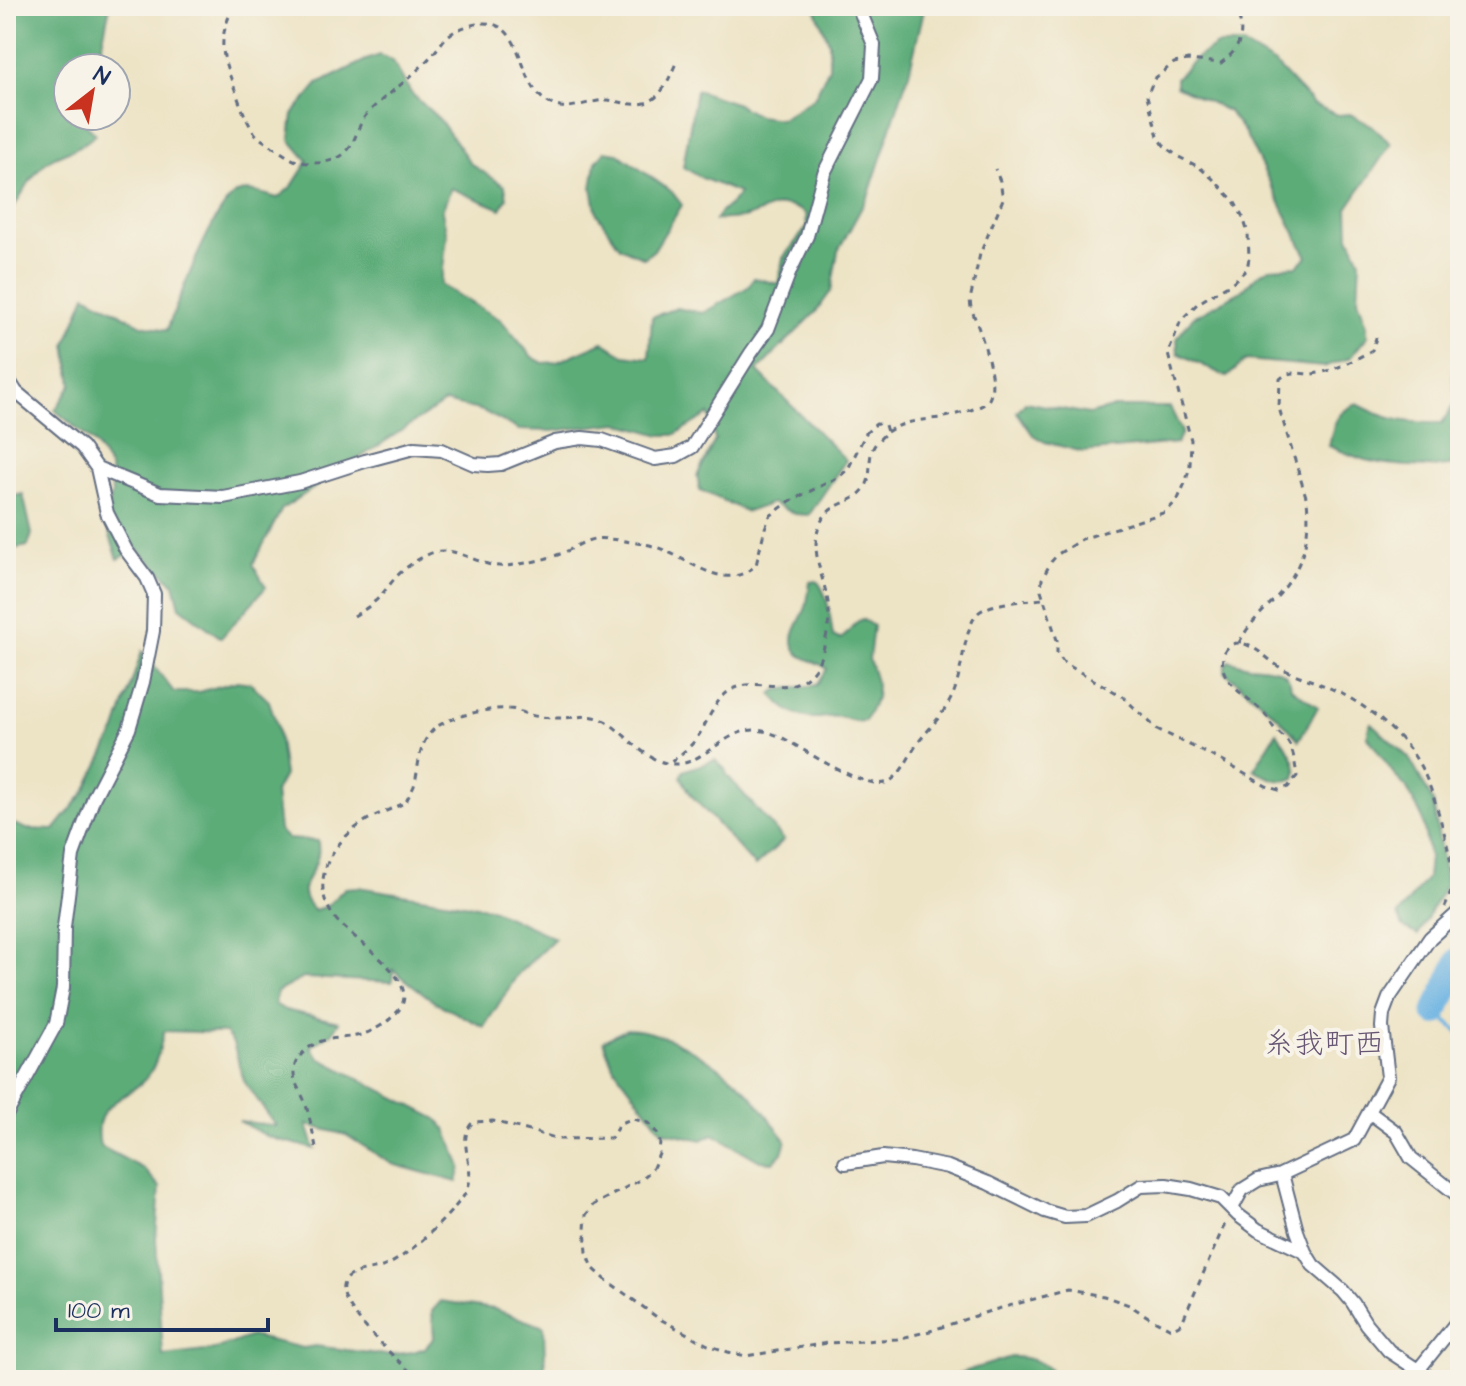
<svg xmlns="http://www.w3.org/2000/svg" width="1466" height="1386" viewBox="0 0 1466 1386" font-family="'Architects Daughter','Klee One',sans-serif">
<rect width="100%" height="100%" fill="#f7f3e8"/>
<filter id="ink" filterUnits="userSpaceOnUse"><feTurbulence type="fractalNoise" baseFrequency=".0125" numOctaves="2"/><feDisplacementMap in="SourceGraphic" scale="16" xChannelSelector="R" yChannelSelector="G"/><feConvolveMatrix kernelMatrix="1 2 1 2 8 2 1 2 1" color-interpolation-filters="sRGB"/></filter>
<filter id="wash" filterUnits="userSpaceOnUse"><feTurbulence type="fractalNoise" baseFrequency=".006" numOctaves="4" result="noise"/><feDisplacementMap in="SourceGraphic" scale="32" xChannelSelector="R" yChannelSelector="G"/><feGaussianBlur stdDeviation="1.8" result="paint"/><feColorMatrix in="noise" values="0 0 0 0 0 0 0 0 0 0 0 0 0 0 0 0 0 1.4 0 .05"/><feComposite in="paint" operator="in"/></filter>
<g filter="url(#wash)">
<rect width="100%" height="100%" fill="#ede3c5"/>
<!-- forest -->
<path fill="#5cac78" stroke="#3c6e6b" stroke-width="2" d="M6 6H110L101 48 92 68H68V116H89L86 124 95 134C82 149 67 150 51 159 33 170 18 202 6 220Z
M814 6H925L909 73 869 194 838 251 831 291 816 312 757 371 846 460 809 515 795 514 772 503 747 512 700 490 697 476 715 440 709 414 674 435H661L618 423 552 431 519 430 483 411 445 402 282 509 253 564 266 587 221 638 180 607 174 584 138 549 118 559 105 521 112 494 110 468 95 444 55 410 72 384 66 344 86 295 142 325 167 330C177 305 216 197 240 192 252 189 266 195 278 198L292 186 308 161 290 140 293 114 318 84 366 60 380 55 392 60 411 93 440 120 471 164 505 186 507 198 501 209 451 188 442 211 447 236 441 285 501 320 532 357 543 363 557 362 603 342 624 355 649 358 652 317 676 308 703 313 748 287 754 278 778 284 783 258 807 227 806 214C778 195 770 212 742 218 734 219 724 219 715 220 724 205 731 208 739 193L702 178 683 167 696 90 735 103 758 116 781 119 814 98 829 68V42Z
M1217 45H1243L1275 64 1313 104 1338 115 1350 114 1372 126 1391 144 1348 207 1349 236 1360 260 1358 299 1367 325V337L1350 358 1324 367 1246 360 1227 377 1178 353 1177 338 1193 317 1240 292 1259 274 1270 268 1297 266 1307 257 1245 133 1228 111 1176 86V78L1195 59Z
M605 151 617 153 672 192 682 205 654 250 644 258 620 247 597 214 592 188 596 162Z
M1459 348 1460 463C1442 471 1385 465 1365 460 1353 456 1341 451 1329 446 1334 425 1334 413 1357 404 1389 421 1406 423 1442 423L1456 401 1453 374Z
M1025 402 1089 414 1115 407H1170L1182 432 1177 443 1083 452 1045 442 1033 435 1017 412Z
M23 494 32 534 28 546 6 550V502L10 497Z
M817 581C829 595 830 618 833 636L839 639C850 636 851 623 862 619L873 626 869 659 877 685 876 698 865 721C855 723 850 719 840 717 832 715 823 718 814 718 795 717 782 709 772 694L777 690 817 685 827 669C819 661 806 661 799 654 784 639 801 622 806 607 808 599 809 590 810 582Z
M142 651 174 692H199L238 681 250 683 269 701 277 725 284 775 275 792 279 830 288 839 318 841C318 844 319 852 318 855 314 878 291 888 314 910L327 906 345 888 358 887 489 908 555 938 518 974 484 1027 436 1003 393 970 392 982 303 978 277 992 275 1004 285 1010 339 1022 332 1033 311 1047 319 1058 437 1119 446 1129 461 1167 457 1182 392 1164 346 1135 307 1125 315 1149 268 1137 239 1121 276 1126 244 1081 233 1043 225 1033 164 1031C160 1047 157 1066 146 1078 124 1103 91 1101 100 1146L144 1169 160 1187 156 1239 163 1356 214 1350 251 1336 303 1348 315 1346 386 1355 413 1352 425 1348 434 1338 432 1311 441 1301 494 1309 544 1327 545 1366 540 1380H6V821L27 829 54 830 84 793 116 730Z
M1229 661C1236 662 1243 665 1249 666 1265 668 1290 666 1291 688L1318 707 1299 740 1278 717 1225 672V665Z
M1371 723 1409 758 1433 801 1446 884 1418 935 1403 927 1398 915 1427 878 1429 857 1422 817 1406 787 1396 777 1368 737V730Z
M1277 732C1285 746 1301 763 1295 778 1279 785 1267 777 1254 769Z
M715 760 725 769 727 775 784 840 755 866 691 795 681 777 683 771Z
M627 1029C662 1030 706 1056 733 1078 753 1094 769 1119 786 1140L782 1153 773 1162 760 1161 713 1134 702 1140 662 1131 613 1066 603 1041Z
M1011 1357C1029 1357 1046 1361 1055 1377L1051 1380H895L948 1377Z"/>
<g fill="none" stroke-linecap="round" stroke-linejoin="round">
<!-- stream -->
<path stroke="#6bb2e2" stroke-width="4" d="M1435 1012 1460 1033"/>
<!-- river -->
<path stroke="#6bb2e2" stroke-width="26" d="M1435 1012 1460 959"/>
</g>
</g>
<g filter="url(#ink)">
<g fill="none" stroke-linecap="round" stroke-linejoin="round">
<defs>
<path id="street" d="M6 376 16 392 82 447 97 468 107 513 126 550 147 578 154 594 153 631 143 682 129 729 94 797 73 855 64 927 63 988 56 1024 6 1115
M97 468 160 494 223 497 300 482 365 461 414 448 442 450 474 464 488 465 501 464 555 442 582 438 602 440 655 459 676 456 692 447 751 353 768 329 790 271 807 236 824 173 872 78 874 45 858 6
M1369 1112 1396 1132 1411 1158 1460 1197
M845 1163 883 1157 912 1160 948 1167 988 1183 1045 1211 1065 1217 1086 1216 1117 1201 1141 1186 1166 1185 1191 1189 1221 1198 1238 1215 1258 1230 1305 1252 1313 1265 1343 1291 1353 1303 1366 1324 1389 1351 1433 1380
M1282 1174 1297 1231 1305 1252
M1232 1208 1242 1190 1258 1180 1280 1175 1354 1140 1388 1077 1382 1027 1383 1014 1389 998 1430 938 1460 911
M1419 1369 1460 1318"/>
</defs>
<!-- street casing -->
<use href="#street" stroke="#646e82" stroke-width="16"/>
<!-- path -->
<path stroke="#646e82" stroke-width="3" stroke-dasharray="6 6" stroke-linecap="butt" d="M234 6C221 31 219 49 230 76 237 94 243 116 254 132 259 139 266 142 273 147 280 151 287 157 294 160 307 165 329 164 341 156 356 147 356 127 366 115 379 100 397 89 412 75 421 67 430 58 437 49 441 44 444 39 449 35 458 28 473 24 483 23 530 22 514 98 560 107 573 109 593 100 608 100 618 101 629 105 639 104 661 103 669 78 677 61
M1236 6C1244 32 1244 46 1221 63L1188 60 1174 63 1154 79 1147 96 1158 136 1165 147 1179 157 1199 167 1212 178 1234 201 1243 217 1248 233 1249 258 1247 269 1234 281 1197 304 1181 320 1168 354 1191 440 1190 465 1186 481 1178 499 1166 512 1082 539 1058 554 1051 562 1042 579 1041 590 1057 640V653L1064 663 1122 696 1157 729 1222 761 1266 786 1279 790 1288 787 1297 776C1295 764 1294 751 1287 741 1283 736 1278 733 1274 728 1270 723 1268 717 1264 713 1249 696 1218 684 1223 657 1224 649 1232 642 1240 643 1255 645 1268 660 1281 668 1297 676 1315 681 1332 689 1357 700 1381 718 1400 738 1427 766 1435 801 1445 836 1451 861 1457 883 1445 907
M887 432C904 421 921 420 940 418 950 416 980 409 987 402 1002 386 978 326 971 308L970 300 980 254 1003 199 1000 181 995 169
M354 616C360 612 368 608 374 602 383 595 390 583 398 575 407 566 418 559 429 554 455 542 480 569 506 566 523 564 544 560 560 554 572 550 582 541 594 539 607 537 629 542 643 544 681 548 720 598 756 565L765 528 770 516 790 501 839 477 848 469 866 433 876 424 885 425 887 432C882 437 874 443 872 451 868 462 872 475 866 486 853 508 827 498 818 530 810 559 829 586 829 614 829 626 826 639 823 650 821 656 819 662 816 667 791 702 761 674 731 690 714 699 707 725 696 739 689 749 678 756 669 764
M1239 643C1248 625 1261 613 1275 599 1302 570 1311 539 1307 500L1279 408 1280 379C1289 370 1299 374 1311 374 1330 373 1355 360 1372 350L1377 335
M316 1147C313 1133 310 1119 306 1105 303 1094 293 1084 294 1071 294 1065 297 1059 301 1055 322 1031 344 1043 369 1032 376 1029 384 1024 390 1019 394 1015 400 1010 402 1005 416 974 349 938 334 917 307 880 333 841 367 820 379 813 393 809 406 802 408 797 412 791 414 786 420 765 417 745 434 729 447 717 491 707 509 709 516 709 521 712 527 714 536 717 548 718 557 718 574 719 589 712 605 721 629 735 646 765 677 764 688 764 696 758 705 753 735 734 747 721 783 738 803 749 867 792 888 782 901 776 909 756 917 744 933 723 950 709 957 683 962 666 966 624 978 613 990 602 1027 601 1043 599
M419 1380C402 1364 339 1309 343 1286 346 1270 373 1271 385 1266 408 1257 448 1217 463 1197 482 1172 453 1142 473 1122L493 1121 559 1139 611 1138 620 1123 633 1119 648 1123 657 1133 660 1142 659 1154 652 1170 640 1180 593 1205 586 1215 585 1230 587 1252 593 1268 605 1279 658 1318 708 1345 728 1352 746 1356 828 1343 897 1339 930 1331 990 1311 1068 1290 1104 1296 1129 1305 1150 1318 1171 1329 1179 1325 1183 1320 1227 1219"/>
<!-- street -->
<use href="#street" stroke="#fff" stroke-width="12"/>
</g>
</g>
<g text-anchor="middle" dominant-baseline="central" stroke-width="8" stroke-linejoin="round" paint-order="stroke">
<!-- quarter labels -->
<g font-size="30" fill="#685774" stroke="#f7f3e8">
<text x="1324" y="1044">糸我町西</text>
</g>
</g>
<!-- margin -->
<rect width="1466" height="1386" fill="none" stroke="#f7f3e8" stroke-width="32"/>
<!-- north arrow -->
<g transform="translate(92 92) rotate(31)"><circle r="38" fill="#f7f3e8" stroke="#9fa5b1" stroke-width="2"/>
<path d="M0-6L14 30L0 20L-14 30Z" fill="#c8321e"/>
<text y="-12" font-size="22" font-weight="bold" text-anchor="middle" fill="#1b2f5e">N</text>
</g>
<!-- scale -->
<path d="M56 1318v12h212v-12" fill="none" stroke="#1b2f5e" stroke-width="4"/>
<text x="68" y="1318" font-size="24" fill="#1b2f5e" stroke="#f7f3e8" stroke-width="6" paint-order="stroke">100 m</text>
</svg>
